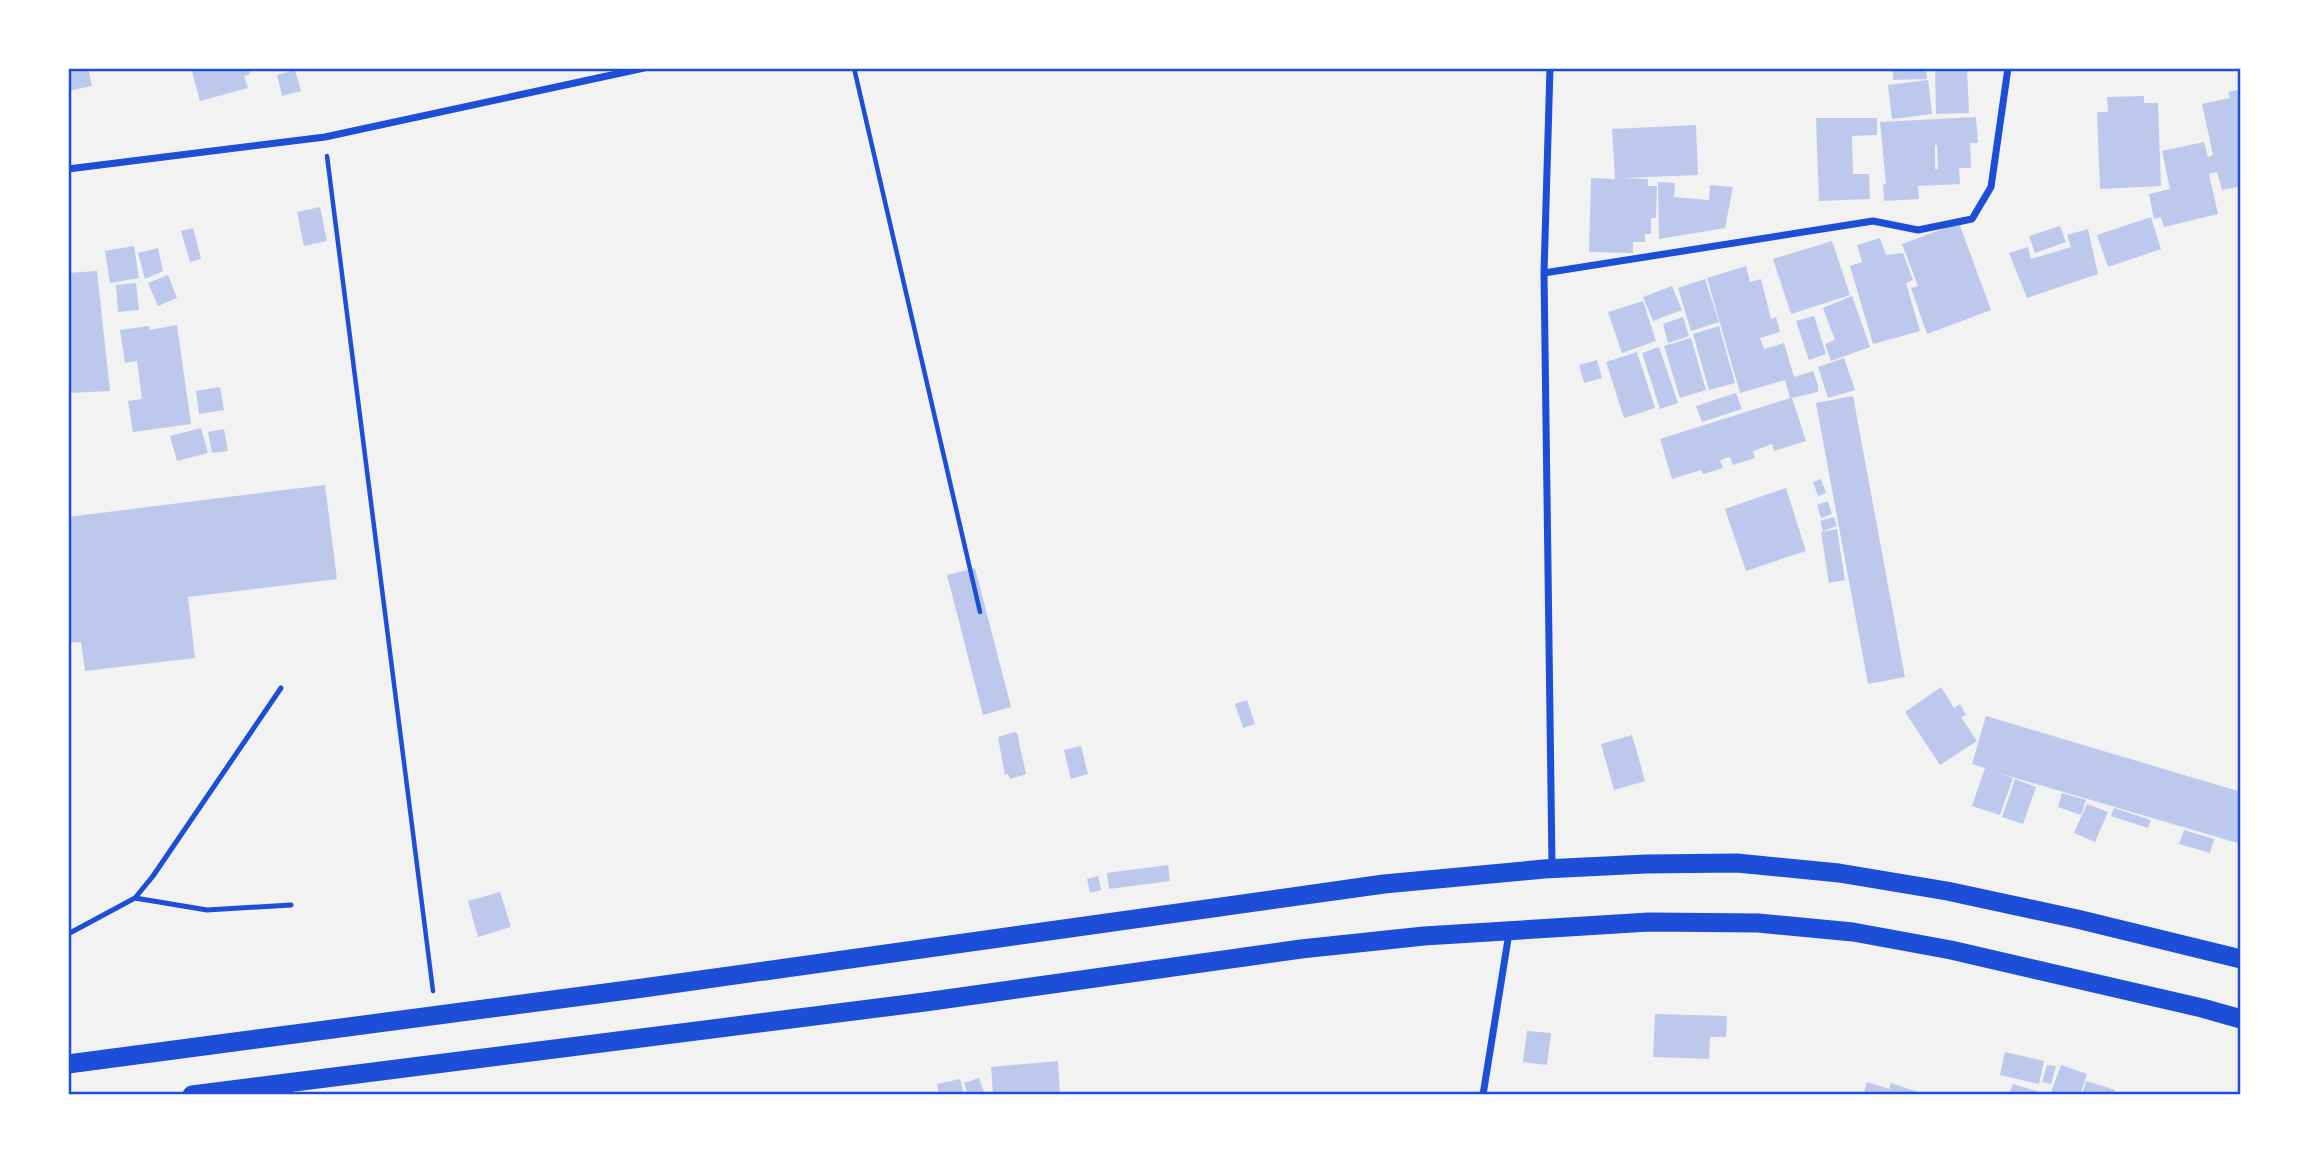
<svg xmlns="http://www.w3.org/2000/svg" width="2309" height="1163" viewBox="0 0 2309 1163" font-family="Manrope,sans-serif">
<rect width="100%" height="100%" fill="#f2f2f2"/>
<!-- building -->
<path fill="#bdc9ec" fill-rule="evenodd" d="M68 68H88L92 86 68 91Z
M191 68H249L250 74 244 76 248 88 200 101Z
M1893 68H1926L1927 79 1893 80Z
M1935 68H1967L1969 113 1936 114Z
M295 70 301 91 282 96 277 75Z
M1928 80 1932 114 1892 119 1888 85Z
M2241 89V186L2222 190 2217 172 2209 174 2218 214 2164 227 2161 217 2154 219 2149 194 2170 189 2162 151 2204 142 2208 157 2213 155 2202 104 2230 98 2228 92Z
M2144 96V103H2158L2161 186 2100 189 2097 112H2108L2107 97Z
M1976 117 1978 143H1970L1971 168H1959L1960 184 1918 186 1919 199 1884 201 1883 184H1886L1880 122ZM1935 145H1937L1938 169H1935Z
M1816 118H1877V135L1852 136 1853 174H1869L1870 199 1819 201Z
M1696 125 1698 175 1623 178 1648 179V186H1657L1656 218H1651V234H1645V242H1633V253L1589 252 1591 178 1615 179 1612 129Z
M1658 182 1675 183 1674 197 1709 200 1710 185 1733 187 1725 228 1659 239Z
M320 207 327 241 304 246 297 212Z
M2151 217 2161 249 2108 267 2097 235Z
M1959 223 1991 310 1927 334 1911 288 1918 286 1902 244Z
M2060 226 2066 242 2035 253 2029 236Z
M193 228 201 259 190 262 181 231Z
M2088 229 2098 274 2027 298 2009 253 2028 247 2031 259 2071 247 2067 235Z
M1880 238 1886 255 1903 253 1913 280 1906 283 1920 331 1873 344 1850 266 1862 262 1857 245Z
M1832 241 1850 295 1791 314 1773 259Z
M134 246 139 278 110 283 105 251Z
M158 248 163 271 145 279 138 253Z
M1746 266 1750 282 1761 279 1771 319 1776 317 1780 332 1760 338 1764 349 1784 343 1794 377 1813 371 1818 385V392L1792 398 1806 441 1774 451 1772 444 1753 451 1755 458 1733 465 1730 457 1720 460 1723 468 1703 474 1701 470 1672 479 1660 439 1790 398 1785 380 1740 393 1707 278Z
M97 271 110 391 68 393V273Z
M168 275 177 298 158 306 148 283Z
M1705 279 1719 322 1691 331 1678 288Z
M136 283 139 310 118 312 116 285Z
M1672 286 1682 310 1653 321 1643 297Z
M1852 296 1870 347 1831 361 1825 344 1835 340 1823 308Z
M1643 301 1656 341 1622 353 1608 312Z
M1814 316 1826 354 1809 360 1796 321Z
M1683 317 1689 336 1668 343 1663 324Z
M177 325 191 424 133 432 128 401 142 399 137 361 125 363 120 330 149 326 150 330Z
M1719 326 1735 383 1709 390 1693 334Z
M1691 338 1706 390 1680 398 1664 346Z
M1659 347 1678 403 1660 409 1642 353Z
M1637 352 1655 408 1624 418 1606 362Z
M1844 358 1855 390 1828 398 1818 367Z
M1597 360 1602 378 1584 383 1579 365Z
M220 387 224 410 199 414 196 391Z
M1736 393 1742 409 1702 422 1696 406Z
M1853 396 1905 677 1868 684 1816 403Z
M201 428 208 453 177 461 170 436Z
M224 429 228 451 212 453 208 432Z
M1821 479 1826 493 1818 496 1813 482Z
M325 485 337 579 188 597 195 658 85 671 81 642 68 643V517Z
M1786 488 1806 551 1746 571 1725 509Z
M1828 501 1832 514 1821 518 1817 505Z
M1834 517 1837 526 1823 531 1820 521Z
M1837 529 1845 580 1829 583 1821 532Z
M975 568 1011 707 983 715 947 575Z
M1941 687 1954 708 1960 704 1966 715 1961 717 1977 741 1940 765 1905 712Z
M1247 700 1255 724 1243 728 1235 704Z
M1986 716 2241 792V844L1995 772 2013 778 2000 815 1972 806 1985 768 1972 764Z
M1015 732 1017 733 1026 774 1010 779 1008 774 1005 775 998 737Z
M1632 735 1645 781 1614 790 1601 744Z
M1081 746 1088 774 1071 779 1064 750Z
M2015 779 2036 787 2023 824 2002 817Z
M2062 793 2086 800 2081 815 2058 807Z
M2087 804 2108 812 2095 842 2074 833Z
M2114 808 2151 820 2148 828 2111 816Z
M2184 830 2214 839 2210 853 2179 844Z
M1168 865 1170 881 1109 889 1107 873Z
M1098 876 1101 890 1090 893 1087 879Z
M500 892 511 927 478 937 468 901Z
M1655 1014 1727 1016 1726 1037H1710L1709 1059 1653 1057Z
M1527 1031 1551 1033 1547 1065 1523 1062Z
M2005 1052 2044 1061 2039 1084 2000 1075Z
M1058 1061 1060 1095H993L991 1067Z
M2047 1065 2056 1066 2051 1084 2042 1082Z
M2061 1065 2087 1074 2080 1095H2050Z
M979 1078 985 1095H968L964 1083Z
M960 1079 964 1095H939L937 1084Z
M2086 1081 2115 1090 2113 1095H2082Z
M1867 1082 1889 1089 1891 1083 1927 1095H1863Z
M2013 1084 2047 1094V1095H2009Z"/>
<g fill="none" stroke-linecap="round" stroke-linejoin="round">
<!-- path -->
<path stroke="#1d4ed8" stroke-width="4.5" d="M854 68 980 612
M327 156 433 991"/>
<!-- service -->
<path stroke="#1d4ed8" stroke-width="5" d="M135 898 207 910 291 905
M68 934 135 898 153 876 281 688"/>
<!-- minor -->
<path stroke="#1d4ed8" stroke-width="7" d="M1550 68 1544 273 1552 865
M68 169 325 137 644 68
M1544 273 1873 221 1918 230 1972 219 1991 187 2008 68
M1483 1095 1509 933"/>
<!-- trunk -->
<path stroke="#1d4ed8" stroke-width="19" d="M68 1064 643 988 1384 884 1544 869 1646 864 1737 863 1839 873 1947 891 2077 919 2241 959
M192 1095 925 1002 1301 949 1424 936 1649 922 1758 923 1853 932 1951 950 2202 1008 2241 1019"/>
</g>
<!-- border -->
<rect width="2309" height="1163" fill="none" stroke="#ffffff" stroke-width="140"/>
<rect x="70" y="70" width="2169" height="1023" fill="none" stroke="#1d4ed8" stroke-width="2.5"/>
</svg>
